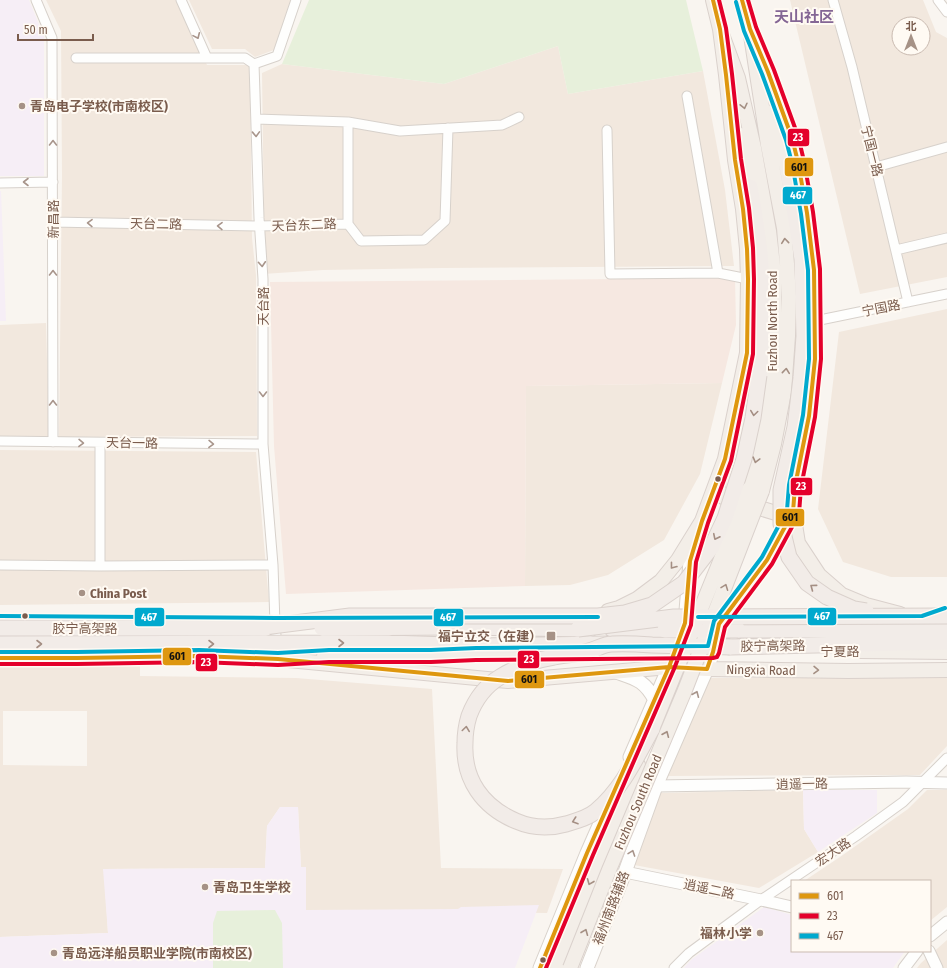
<svg xmlns="http://www.w3.org/2000/svg" width="947" height="968" viewBox="0 0 947 968" font-family="'Fira Sans Condensed','Noto Sans SC',sans-serif">
<rect width="100%" height="100%" fill="#f9f5f0"/>
<!-- residential -->
<path fill="#f2e8de" fill-rule="evenodd" d="M46 0H177L207 65H250L252 238 256 275 257 436 59 437 62 176 61 31Z
M189 0H291L274 50 255 57 245 49H212Z
M790 0H923L936 32 947 38V277L860 294ZM899 24H923V48H899Z
M558 46 568 94 703 71 725 190 734 266 443 268 323 270 263 274 264 220 262 73 282 64 444 84Z
M947 309V577H891L843 562 818 509 839 332Z
M46 323 49 436H0V325Z
M722 383 700 474 664 540 608 575 570 585 525 586 526 386Z
M0 450 256 452 269 602 0 605Z
M0 662 140 664V676L296 678 432 689 441 868 563 869 547 913 306 910V867H301L298 807H280L267 826 265 868 104 869 108 933 0 937ZM3 711H87V766L3 765Z
M947 677V746L920 775 667 776 708 678Z
M803 790 804 829 818 852 759 888 634 865 660 793Z
M927 790H947V907L930 921V881H804L840 857 908 809Z
M947 940V968H917L921 963Z"/>
<!-- commercial -->
<path fill="#f6e8e1" d="M735 278 736 325 722 383 526 386 525 586 286 594 274 446 270 282Z"/>
<!-- education -->
<path fill="#f6eef6" d="M0 0H29L44 37V176H0Z
M0 191H1L6 321H0Z
M803 790H877V813L818 852 804 829Z
M280 807H298L301 867H306V910L458 909 461 907 539 905 515 968H0V937L108 933 103 869 265 868 267 826Z
M764 907 792 915V951H905L893 968H684L691 960Z"/>
<!-- green -->
<path fill="#e7f0db" d="M309 0H686L703 71 568 94 558 46 444 84 282 64Z
M275 910 282 923 283 968H213V923L217 911Z"/>
<g fill="none" stroke-linecap="round" stroke-linejoin="round">
<defs>
<path id="minor" d="M36 0 52 38 53 442
M181 0 207 58H245L254 64 259 218 263 279V444L273 565 275 624 277 647
M833 0 852 67 908 302
M938 0 947 12
M76 58H207
M254 64 277 56 296 0
M687 96 718 273
M256 119 348 122 400 131 502 125 519 117
M348 122V224L361 241 424 240 445 221 448 128
M607 130 610 274 718 273 748 279
M876 167 947 147
M0 183 53 182
M53 222 259 226 348 224
M896 250 947 238
M815 321 947 294
M0 441 263 444
M100 443V566
M0 565 100 566 273 565
M674 968 689 953 761 900 856 836 903 802 947 758"/>
<path id="tertiary" d="M656 786 906 782 947 783
M625 872 761 900 792 907
M930 936 947 922
M929 951 937 968
M904 968 917 951"/>
<path id="secondary" d="M616 672C636 679 644 680 655 700
M630 757 669 667 685 623 690 561 699 530
M540 968 587 853 612 796
M587 968 625 872 656 786 707 669 713 652 719 624 767 560 785 525"/>
<path id="primary" d="M713 0 720 29 738 78 754 148 769 231 774 274 775 337 771 388 767 414 761 441 749 489
M742 0 750 29 768 145 784 228 787 264 789 297 788 336 784 392 774 444 762 491
M750 29 768 72 792 138 798 162 807 213 814 270 815 321V359L809 416 795 486 793 512 798 543 819 575 842 595 866 605 900 614
M775 110 789 179
M740 135 750 187
M719 478C718 487 717 490 723 497L776 513 789 514 791 513
M608 611 619 608 637 599 661 581 678 560 702 521 725 459 747 353 748 279 747 249 743 209 735 160 726 75 720 29
M860 651 947 652
M586 653 669 652
M324 656H431L553 653
M0 658H77L199 656 278 659 508 681 669 667 707 669 848 671 947 670
M556 968 638 765"/>
<path id="trunk" d="M789 179 795 214 802 259 804 336 801 378
M750 187C754 209 758 232 760 254 764 294 762 335 759 375
M453 627 590 629
M612 629 665 630
M738 630 947 629
M389 643 478 646 606 644
M730 647 947 642"/>
</defs>
<!-- minor casing -->
<use href="#minor" stroke="#d7d1cb" stroke-width="11"/>
<!-- tertiary casing -->
<use href="#tertiary" stroke="#d7d1cb" stroke-width="13"/>
<!-- secondary casing -->
<use href="#secondary" stroke="#d9d2cb" stroke-width="15"/>
<!-- primary casing -->
<use href="#primary" stroke="#dad1cc" stroke-width="16"/>
<!-- trunk casing -->
<use href="#trunk" stroke="#dad1cc" stroke-width="17"/>
<!-- minor -->
<use href="#minor" stroke="#fefefd" stroke-width="9"/>
<!-- tertiary -->
<use href="#tertiary" stroke="#fefefd" stroke-width="11"/>
<!-- secondary -->
<use href="#secondary" stroke="#fefefd" stroke-width="13"/>
<!-- primary -->
<use href="#primary" stroke="#f3eee8" stroke-width="14"/>
<!-- trunk -->
<use href="#trunk" stroke="#f2ece8" stroke-width="15"/>
<defs>
<path id="primary-bridge" d="M652 729 728 542 749 489
M570 968 609 870 685 690 762 491"/>
<path id="trunk-bridge" d="M801 378 795 427 781 490V524L789 557 807 583 827 597 854 609 866 611
M0 628H266
M256 628 350 616H598L625 613 652 605 684 583 711 548 725 518 744 459 753 418 759 375
M322 628 453 627
M578 629 674 617 947 616
M665 630H738
M0 644 389 643
M652 729C636 758 622 789 596 811 588 818 576 821 566 824 548 829 532 828 516 821 483 807 463 780 465 743 465 733 466 726 469 716 475 700 485 686 500 677 516 667 535 660 554 657 565 655 578 654 589 651 597 649 604 644 612 644 625 643 639 644 652 645 678 646 704 646 730 647"/>
</defs>
<!-- primary-bridge casing -->
<use href="#primary-bridge" stroke="#dad1cc" stroke-width="16" stroke-linecap="butt"/>
<!-- trunk-bridge casing -->
<use href="#trunk-bridge" stroke="#dad1cc" stroke-width="17" stroke-linecap="butt"/>
<!-- primary-bridge -->
<use href="#primary-bridge" stroke="#f3eee8" stroke-width="14"/>
<!-- trunk-bridge -->
<use href="#trunk-bridge" stroke="#f2ece8" stroke-width="15"/>
<defs>
<path id="bus-1" d="M0 658H77L199 656 278 659 508 681 669 667 707 669 713 652 719 624 767 560 793 512 795 486 809 416 815 359 814 270 807 213 798 162 792 138 768 72 750 29 742 0
M540 968 587 853 669 667 685 623 690 561 702 521 725 459 747 353 748 279 747 249 743 209 735 160 726 75 720 29 713 0"/>
<path id="bus-2" d="M0 664H77L199 662 278 665 329 662H431L476 660 713 658 717 657 719 653 725 627 772 564 799 514 801 487 815 417 821 359 820 269 813 212 804 161 798 136 774 70 756 27 748 0
M546 968 593 855 674 669 691 625 696 562 708 523 731 461 753 354 754 279 753 248 749 208 741 159 732 74 726 28 719 0"/>
<path id="bus-3" d="M0 616 275 618 598 617
M698 617 922 616 945 608
M0 652H77L199 650 278 653 329 650H431L476 648 708 646 714 621 762 557 787 510 789 485 803 415 809 359 808 270 801 214 792 163 786 140 762 74 744 31 736 2"/>
</defs>
<!-- bus-1 casing -->
<use href="#bus-1" stroke="#fffaf3" stroke-width="7"/>
<!-- bus-2 casing -->
<use href="#bus-2" stroke="#fffaf3" stroke-width="7"/>
<!-- bus-3 casing -->
<use href="#bus-3" stroke="#fffaf3" stroke-width="7"/>
<!-- bus-1 -->
<use href="#bus-1" stroke="#de970f" stroke-width="4"/>
<!-- bus-2 -->
<use href="#bus-2" stroke="#e4002b" stroke-width="4"/>
<!-- bus-3 -->
<use href="#bus-3" stroke="#00a9ce" stroke-width="4"/>
</g>
<!-- one-way arrows -->
<defs><path id="oneway-chevron" d="M-2-3.5L2.5 0L-2 3.5" fill="none" stroke-width="1.6" stroke-linecap="round" stroke-linejoin="round"/></defs>
<g stroke="#a8958b">
<use href="#oneway-chevron" transform="translate(197 36) rotate(66)"/>
<use href="#oneway-chevron" transform="translate(256 134) rotate(88)"/>
<use href="#oneway-chevron" transform="translate(53 143) rotate(-90)"/>
<use href="#oneway-chevron" transform="translate(26 182) rotate(180)"/>
<use href="#oneway-chevron" transform="translate(90 223) rotate(-179)"/>
<use href="#oneway-chevron" transform="translate(220 226) rotate(-179)"/>
<use href="#oneway-chevron" transform="translate(262 264) rotate(86)"/>
<use href="#oneway-chevron" transform="translate(53 273) rotate(-90)"/>
<use href="#oneway-chevron" transform="translate(263 394) rotate(90)"/>
<use href="#oneway-chevron" transform="translate(53 403) rotate(-90)"/>
<use href="#oneway-chevron" transform="translate(81 443) rotate(1)"/>
<use href="#oneway-chevron" transform="translate(211 444) rotate(1)"/>
<use href="#oneway-chevron" transform="translate(696 694) rotate(-67)"/>
<use href="#oneway-chevron" transform="translate(632 853) rotate(-70)"/>
</g>
<g stroke="#a48f83">
<use href="#oneway-chevron" transform="translate(744 106) rotate(77)"/>
<use href="#oneway-chevron" transform="translate(785 241) rotate(-96)"/>
<use href="#oneway-chevron" transform="translate(786 371) rotate(-84)"/>
<use href="#oneway-chevron" transform="translate(756 460) rotate(105)"/>
<use href="#oneway-chevron" transform="translate(673 566) rotate(128)"/>
<use href="#oneway-chevron" transform="translate(725 587) rotate(-69)"/>
<use href="#oneway-chevron" transform="translate(816 670) rotate(1)"/>
<use href="#oneway-chevron" transform="translate(666 734) rotate(-67)"/>
<use href="#oneway-chevron" transform="translate(590 882) rotate(112)"/>
<use href="#oneway-chevron" transform="translate(585 932) rotate(-68)"/>
</g>
<g stroke="#a48e83">
<use href="#oneway-chevron" transform="translate(754 413) rotate(98)"/>
<use href="#oneway-chevron" transform="translate(716 537) rotate(116)"/>
<use href="#oneway-chevron" transform="translate(813 587) rotate(-143)"/>
<use href="#oneway-chevron" transform="translate(341 643)"/>
<use href="#oneway-chevron" transform="translate(39 644)"/>
<use href="#oneway-chevron" transform="translate(211 644)"/>
<use href="#oneway-chevron" transform="translate(466 729) rotate(-82)"/>
<use href="#oneway-chevron" transform="translate(575 821) rotate(161)"/>
</g>
<!-- markers -->
<g fill="#a69286" stroke="#fffaf3" stroke-width="1.5">
<circle cx="22" cy="106" r="4"/>
<circle cx="82" cy="593" r="4"/>
<rect x="546" y="631" width="10" height="10" rx="2"/>
<circle cx="205" cy="887" r="4"/>
<circle cx="760" cy="933" r="4"/>
<circle cx="54" cy="953" r="4"/>
</g>
<g fill="#7a5c4d" stroke="#fffaf3" stroke-width="1.5">
<circle cx="718" cy="479" r="3.5"/>
<circle cx="25" cy="616" r="3.5"/>
<circle cx="543" cy="960" r="3.5"/>
</g>
<g text-anchor="middle" dominant-baseline="central" stroke-width="4" stroke-linejoin="round" paint-order="stroke">
<!-- poi labels -->
<g font-size="13" font-weight="bold" fill="#7a5c4d" stroke="#fffaf3" text-anchor="start">
<text x="30" y="106">青岛电子学校(市南校区)</text>
<text x="90" y="593">China Post</text>
<text x="542" y="636" text-anchor="end">福宁立交（在建）</text>
<text x="213" y="887">青岛卫生学校</text>
<text x="752" y="933" text-anchor="end">福林小学</text>
<text x="62" y="953">青岛远洋船员职业学院(市南校区)</text>
</g>
<!-- street labels -->
<g font-size="13" fill="#7a5c4d" stroke="#fffaf3">
<text transform="translate(872 151) rotate(76)">宁国一路</text>
<text transform="translate(53 219) rotate(-90)">新昌路</text>
<text transform="translate(156 224) rotate(1)">天台二路</text>
<text transform="translate(304 225) rotate(-2)">天台东二路</text>
<text transform="translate(263 306) rotate(-90)">天台路</text>
<text transform="translate(881 308) rotate(-11)">宁国路</text>
<text transform="translate(772 321) rotate(-90)">Fuzhou North Road</text>
<text transform="translate(132 443) rotate(1)">天台一路</text>
<text x="85" y="628">胶宁高架路</text>
<text transform="translate(773 646) rotate(-1)">胶宁高架路</text>
<text x="840" y="651">宁夏路</text>
<text transform="translate(761 670) rotate(1)">Ningxia Road</text>
<text transform="translate(802 784) rotate(-1)">逍遥一路</text>
<text transform="translate(638 802) rotate(-67)">Fuzhou South Road</text>
<text transform="translate(833 852) rotate(-34)">宏大路</text>
<text transform="translate(709 889) rotate(12)">逍遥二路</text>
<text transform="translate(611 908) rotate(-69)">福州南路辅路</text>
</g>
<!-- quarter labels -->
<g font-size="15" font-weight="bold" fill="#846695" stroke="#fffaf3">
<text x="804" y="17">天山社区</text>
</g>
</g>
<g stroke="#fffaf3" stroke-width="1.5">
<rect x="787" y="128" width="23" height="19" rx="4" fill="#e4002b"/>
<rect x="784" y="157" width="30" height="20" rx="4" fill="#de970f"/>
<rect x="782" y="186" width="31" height="19" rx="4" fill="#00a9ce"/>
<rect x="790" y="477" width="23" height="19" rx="4" fill="#e4002b"/>
<rect x="775" y="508" width="30" height="19" rx="4" fill="#de970f"/>
<rect x="807" y="607" width="30" height="19" rx="4" fill="#00a9ce"/>
<rect x="134" y="607" width="31" height="20" rx="4" fill="#00a9ce"/>
<rect x="433" y="608" width="31" height="19" rx="4" fill="#00a9ce"/>
<rect x="162" y="647" width="30" height="19" rx="4" fill="#de970f"/>
<rect x="517" y="650" width="23" height="19" rx="4" fill="#e4002b"/>
<rect x="195" y="653" width="23" height="19" rx="4" fill="#e4002b"/>
<rect x="514" y="670" width="31" height="19" rx="4" fill="#de970f"/>
</g>
<g font-size="11" text-anchor="middle" font-weight="bold" fill="#fff">
<text x="798" y="141">23</text>
<text x="798" y="199">467</text>
<text x="801" y="490">23</text>
<text x="822" y="620">467</text>
<text x="149" y="621">467</text>
<text x="448" y="621">467</text>
<text x="529" y="663">23</text>
<text x="206" y="666">23</text>
</g>
<g font-size="11" text-anchor="middle" font-weight="bold" fill="#111">
<text x="799" y="171">601</text>
<text x="790" y="521">601</text>
<text x="177" y="660">601</text>
<text x="529" y="683">601</text>
</g>
<!-- legend -->
<rect x="791" y="880" width="140" height="72" fill="#fffaf3" stroke="#cabbb1"/>
<rect x="799" y="893" width="20" height="6" fill="#de970f" stroke="#cabbb1"/>
<text x="827" y="900" font-size="12" fill="#7a5c4d">601</text>
<rect x="799" y="913" width="20" height="6" fill="#e4002b" stroke="#cabbb1"/>
<text x="827" y="920" font-size="12" fill="#7a5c4d">23</text>
<rect x="799" y="933" width="20" height="6" fill="#00a9ce" stroke="#cabbb1"/>
<text x="827" y="940" font-size="12" fill="#7a5c4d">467</text>
<!-- north arrow -->
<g transform="translate(911 36)"><circle r="19" fill="#fffaf3" stroke="#cabbb1"/>
<path d="M0-3L7 15L0 10L-7 15Z" fill="#a69286"/>
<text y="-6" font-size="11" font-weight="bold" text-anchor="middle" fill="#7a5c4d">北</text>
</g>
<!-- scale -->
<path d="M18 34v6h75v-6" fill="none" stroke="#7a5c4d" stroke-width="2"/>
<text x="24" y="34" font-size="12" fill="#7a5c4d" stroke="#fffaf3" stroke-width="3" paint-order="stroke">50 m</text>
</svg>
